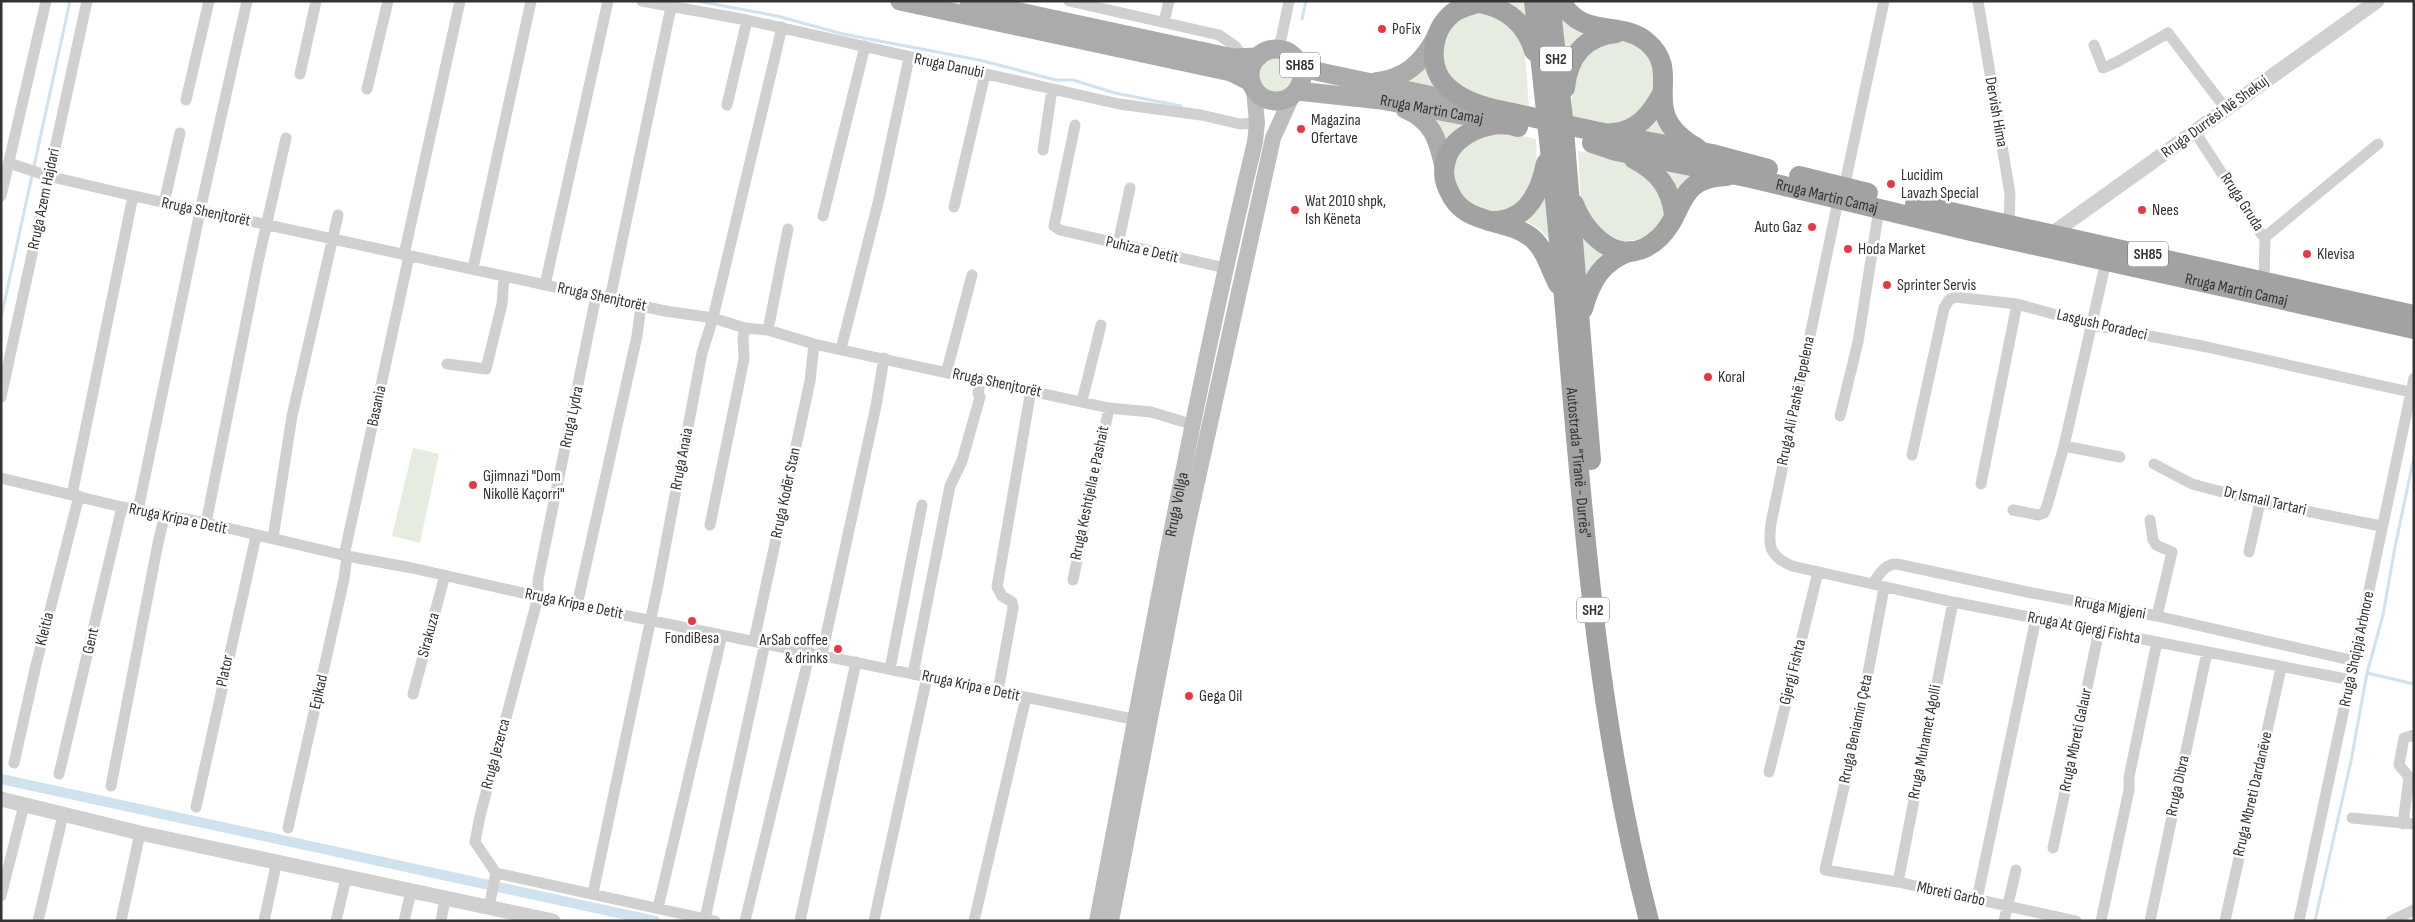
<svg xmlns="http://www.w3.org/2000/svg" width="2415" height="922" viewBox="0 0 2415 922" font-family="'Sofia Sans Condensed',sans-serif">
<rect width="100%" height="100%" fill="#fff"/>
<!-- green -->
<path fill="#e6ecdf" d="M1495 1H1527L1530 30Z
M1492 11 1524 42 1529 107 1474 95 1452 85 1439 48 1460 15Z
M1560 15 1586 32 1566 59Z
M1617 39C1641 45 1645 51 1657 72L1649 108 1615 126 1572 118V78L1581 56Z
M1258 75a18 18 0 1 1 36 0a18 18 0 1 1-36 0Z
M1428 63 1442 88 1406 83 1420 73Z
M1655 116 1673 138 1639 130Z
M1435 119 1471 124 1445 146 1443 132Z
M1505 132 1536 139 1537 171 1529 200 1502 217 1465 206 1451 170 1466 141Z
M1578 151 1626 157 1649 165 1665 212C1651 240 1638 243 1608 240L1581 204Z
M1666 170 1700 174 1677 195Z
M1548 187 1550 240 1536 226 1519 219Z
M1581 233 1611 251 1586 277Z
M413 448 439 454 420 543 392 536Z"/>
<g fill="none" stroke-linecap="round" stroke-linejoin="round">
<!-- stream -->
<path stroke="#cfe2ee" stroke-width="3" d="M697 1 777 16 843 34 979 60 1056 80H1073L1115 93 1181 106
M1302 19 1306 1
M1 318 70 1
M2367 673 2414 684
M2315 921 2351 761 2367 673 2383 615 2395 547 2414 457"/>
<!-- canal -->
<path stroke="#cfe2ee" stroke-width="10" d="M1 779 655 921"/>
<!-- minor -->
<path stroke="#d0d0d0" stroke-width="11" d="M642 1 747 20 1119 104 1201 115 1240 124 1257 123
M1069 1 1219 35 1235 46 1244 58
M1978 1 2010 194 2009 224
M1164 22 1169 1
M2094 45 2103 68 2117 62 2168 33 2226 109
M1279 49 1289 1
M300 74 316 1
M367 89 388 1
M186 100 209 1
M727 105 747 20
M1075 125 1054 226 1060 230 1225 268
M2195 132 2262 235 2265 237 2264 280
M1043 150 1052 89
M9 163 48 176 125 194 665 311 713 318 745 328 768 330 814 344 1109 408 1151 412 1194 425
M1844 188 1884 1
M1 196 46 1
M1838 201 1771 523C1768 546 1769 556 1792 566L1953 602 2351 680
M164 203 180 133
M954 207 985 74
M823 216 865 46
M2265 237 2378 144
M1118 244 1130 188
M404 255 460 1
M473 268 531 1
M545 285 608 1
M609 298 612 289 671 7
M768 330 788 229
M841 349 879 199 909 58
M447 364 486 369 502 304 504 276
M944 371 947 370 972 275
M1 397 87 1
M1082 401 1101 325
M1840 416 1858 342 1879 209
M2064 446 2120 457
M1912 455 1944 308 1949 300 1955 297 2017 304 2093 325 2207 347 2410 392
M2154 464 2192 484 2260 502 2381 526
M1 478 122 507 206 523 347 556 412 568 580 606 1142 721
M1981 484 2017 304
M72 495 133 196
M138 510 202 202 247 1
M2013 510 2038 515 2044 513 2047 506 2064 446 2106 261
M2150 520 2153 540 2156 545 2172 552 2157 616
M206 523 258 262 286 138
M710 525 744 359 743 339 745 328
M273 538 292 416 338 215
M2249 552 2260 502
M344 556 409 256
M1073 580 1109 408
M1873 583C1880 574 1884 564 1897 564L2032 593 2157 616 2355 661
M1884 588 1858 726 1825 870 1898 882 2076 921
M577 605 637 336 641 306
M754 641 810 381 814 344
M822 654 876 406 884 358
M890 669 922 505
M913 674 950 486 962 461 980 397 978 393 981 379
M998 691 1013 608 1012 602 1002 596 997 587 1031 390
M413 694 445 575
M14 763 36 665 79 496
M1769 772 1818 572
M59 774 122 507
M111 786 158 543 165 514
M196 807 256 536
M2352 818 2414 824
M2403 824 2409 777 2399 765 2404 738 2414 735
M288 828 344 579 347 556
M2053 848 2099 631
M496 873 715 921
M1898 882 1953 602
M593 893 658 585 702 353 713 318 782 27
M1 896 24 805
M1977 899 2036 618
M489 907 496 873 475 842 480 816 538 597V580L596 296
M658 908 722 635
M705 919 765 643
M38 921 63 815
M121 921 140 833
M264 921 277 861
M336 921 346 878
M404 921 411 892
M441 921 445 899
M745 921 810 652
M800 921 856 662
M874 921 927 677
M974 921 1026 697
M2004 921 2016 870
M2101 921 2129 790V777L2157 642
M2150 921 2207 652
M2225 921 2281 668
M2299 921 2414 378
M2391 921 2414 910"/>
<!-- tertiary -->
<path stroke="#d0d0d0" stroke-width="15" d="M2053 233 2377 1
M1 799 140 833 553 921"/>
<!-- secondary -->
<g stroke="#bdbdbd" stroke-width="16">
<path id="s1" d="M1097 921C1147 661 1193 400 1255 142L1257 123 1254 89"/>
<path d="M1111 921 1186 532 1273 138 1292 96"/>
</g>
<!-- primary -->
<g stroke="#ababab" stroke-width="19">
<path d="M900 1 1231 72 1251 82"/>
<path d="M969 1 1233 58 1258 57"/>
<circle cx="1276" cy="75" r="26"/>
<path d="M1301 68 1471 104"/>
<path d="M1375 82C1405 78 1420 65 1435 39"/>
<path id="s2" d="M1297 91 1381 100 1503 123"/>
<path d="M1405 109C1433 121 1438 140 1444 167"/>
</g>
<!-- trunk -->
<g stroke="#a2a2a2" stroke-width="20">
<path d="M1483 1C1473 5 1463 6 1454 12 1429 31 1426 71 1451 90 1468 104 1492 109 1513 113"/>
<path id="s3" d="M1534 1C1545 100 1556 199 1564 298 1582 507 1596 717 1649 921"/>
<path d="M1550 1 1563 118 1591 460"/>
<path d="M1561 1C1582 40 1620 19 1647 42 1686 75 1633 111 1697 148"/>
<path d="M1479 3C1507 8 1526 24 1534 51"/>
<path d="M1565 88C1568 58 1584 36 1616 33"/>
<path d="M1518 127C1504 122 1487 125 1473 131 1459 138 1447 149 1445 165 1443 173 1445 183 1449 191 1464 227 1506 217 1532 238 1546 250 1550 269 1558 284"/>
<path d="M1594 131 1712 154 1768 169"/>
<path d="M1612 133C1637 132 1650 115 1662 94"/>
<path id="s4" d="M1592 143 1616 151 1751 178 1971 231 2414 329"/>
<path d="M1634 159C1658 171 1671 188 1674 215"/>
<path d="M1799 176 1868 193"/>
<path d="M1574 204C1588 240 1625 271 1660 237 1685 213 1676 177 1727 176"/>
<path d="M1915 204 2414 315"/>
<path d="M1489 221C1526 223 1540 193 1546 163"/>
<path d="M1583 309C1591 280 1602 261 1631 251"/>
</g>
<!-- trunk-bridge -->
<path stroke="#a2a2a2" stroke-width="20" d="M1513 113 1594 131"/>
</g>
<!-- markers -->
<g fill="#e63946" stroke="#fff" stroke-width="2">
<circle cx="1382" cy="29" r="5"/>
<circle cx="1301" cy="129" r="5"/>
<circle cx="1891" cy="184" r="5"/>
<circle cx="1295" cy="210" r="5"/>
<circle cx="2142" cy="210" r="5"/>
<circle cx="1812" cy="227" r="5"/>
<circle cx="1848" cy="249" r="5"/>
<circle cx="2307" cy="254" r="5"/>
<circle cx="1887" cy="285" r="5"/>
<circle cx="1708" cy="377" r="5"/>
<circle cx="473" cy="485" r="5"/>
<circle cx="692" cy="621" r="5"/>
<circle cx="838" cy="649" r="5"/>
<circle cx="1189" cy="696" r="5"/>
</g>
<g text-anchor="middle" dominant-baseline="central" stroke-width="5" stroke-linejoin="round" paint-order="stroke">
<!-- shield labels -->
<g fill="#fff" stroke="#707070" stroke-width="1">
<rect x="1540" y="46.5" width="32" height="25" rx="4"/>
<rect x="1280" y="52.5" width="40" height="25" rx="4"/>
<rect x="2128" y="241.5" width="40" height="25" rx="4"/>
<rect x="1577" y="597.5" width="32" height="25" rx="4"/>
</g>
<g font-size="15" font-weight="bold" fill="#333">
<text x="1556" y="59">SH2</text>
<text x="1300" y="65">SH85</text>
<text x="2148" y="254">SH85</text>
<text x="1593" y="610">SH2</text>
</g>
<!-- poi labels -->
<g font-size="16" fill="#333" stroke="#fff" text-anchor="start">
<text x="1392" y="29">PoFix</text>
<text x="1311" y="120">Magazina<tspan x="1311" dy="18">Ofertave</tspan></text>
<text x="1901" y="175">Lucidim<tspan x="1901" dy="18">Lavazh Special</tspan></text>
<text x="1305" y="201">Wat 2010 shpk,<tspan x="1305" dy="18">Ish Këneta</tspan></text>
<text x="2152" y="210">Nees</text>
<text x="1802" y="227" text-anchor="end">Auto Gaz</text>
<text x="1858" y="249">Hoda Market</text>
<text x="2317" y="254">Klevisa</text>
<text x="1897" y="285">Sprinter Servis</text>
<text x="1718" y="377">Koral</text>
<text x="483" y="476">Gjimnazi "Dom<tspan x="483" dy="18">Nikollë Kaçorri"</tspan></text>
<text x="692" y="638" text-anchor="middle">FondiBesa</text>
<text x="828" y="640" text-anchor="end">ArSab coffee<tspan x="828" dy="18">&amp; drinks</tspan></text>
<text x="1199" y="696">Gega Oil</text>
</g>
<!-- street labels -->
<g font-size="16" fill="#333" stroke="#fff">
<text transform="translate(949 66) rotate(12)">Rruga Danubi</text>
<text stroke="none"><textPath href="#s2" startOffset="136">Rruga Martin Camaj</textPath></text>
<text transform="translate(1996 112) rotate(80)">Dervish Hima</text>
<text transform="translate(2215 117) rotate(-36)">Rruga Durrësi Në Shekuj</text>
<text stroke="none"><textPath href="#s4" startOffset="241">Rruga Martin Camaj</textPath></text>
<text transform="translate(44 199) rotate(-78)">Rruga Azem Hajdari</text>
<text transform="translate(2242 202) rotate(57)">Rruga Gruda</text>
<text transform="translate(206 212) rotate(12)">Rruga Shenjtorët</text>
<text transform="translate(1142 250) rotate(13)">Puhiza e Detit</text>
<text stroke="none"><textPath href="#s4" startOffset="661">Rruga Martin Camaj</textPath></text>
<text transform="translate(602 297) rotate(12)">Rruga Shenjtorët</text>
<text transform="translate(2102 325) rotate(13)">Lasgush Poradeci</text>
<text transform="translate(997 383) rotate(12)">Rruga Shenjtorët</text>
<text transform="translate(1796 401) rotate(-78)">Rruga Ali Pashë Tepelena</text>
<text transform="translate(377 406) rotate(-78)">Basania</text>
<text transform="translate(572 417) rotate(-78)">Rruga Lydra</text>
<text transform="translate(682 459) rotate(-79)">Rruga Anaia</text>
<text stroke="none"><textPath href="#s3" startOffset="464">Autostrada "Tiranë - Durrës"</textPath></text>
<text transform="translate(786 493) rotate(-78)">Rruga Kodër Stan</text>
<text transform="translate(1090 493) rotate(-78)">Rruga Keshtjella e Pashait</text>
<text transform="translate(2265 501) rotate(13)">Dr Ismail Tartari</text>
<text stroke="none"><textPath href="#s1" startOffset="424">Rruga Vollga</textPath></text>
<text transform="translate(178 519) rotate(12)">Rruga Kripa e Detit</text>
<text transform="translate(574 604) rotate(12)">Rruga Kripa e Detit</text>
<text transform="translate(2110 608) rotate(10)">Rruga Migjeni</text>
<text transform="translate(2084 628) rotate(11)">Rruga At Gjergj Fishta</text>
<text transform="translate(45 629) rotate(-76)">Kleitia</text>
<text transform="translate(429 635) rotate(-75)">Sirakuza</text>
<text transform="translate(91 641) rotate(-77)">Gent</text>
<text transform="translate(2357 649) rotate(-78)">Rruga Shqipja Arbnore</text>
<text transform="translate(225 671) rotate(-78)">Plator</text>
<text transform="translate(1793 672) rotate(-76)">Gjergj Fishta</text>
<text transform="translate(971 686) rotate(12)">Rruga Kripa e Detit</text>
<text transform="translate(319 692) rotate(-77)">Epikad</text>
<text transform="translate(1856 729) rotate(-78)">Rruga Beniamin Çeta</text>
<text transform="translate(2076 740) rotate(-78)">Rruga Mbreti Galaur</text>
<text transform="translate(1925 742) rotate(-79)">Rruga Muhamet Agolli</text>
<text transform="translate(496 754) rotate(-75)">Rruga Jezerca</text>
<text transform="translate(2178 786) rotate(-78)">Rruga Dibra</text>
<text transform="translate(2253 794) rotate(-77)">Rruga Mbreti Dardanëve</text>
<text transform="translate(1951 894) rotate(12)">Mbreti Garbo</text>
</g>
</g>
<!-- border -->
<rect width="2415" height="922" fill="none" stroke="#333333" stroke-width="5"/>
</svg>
